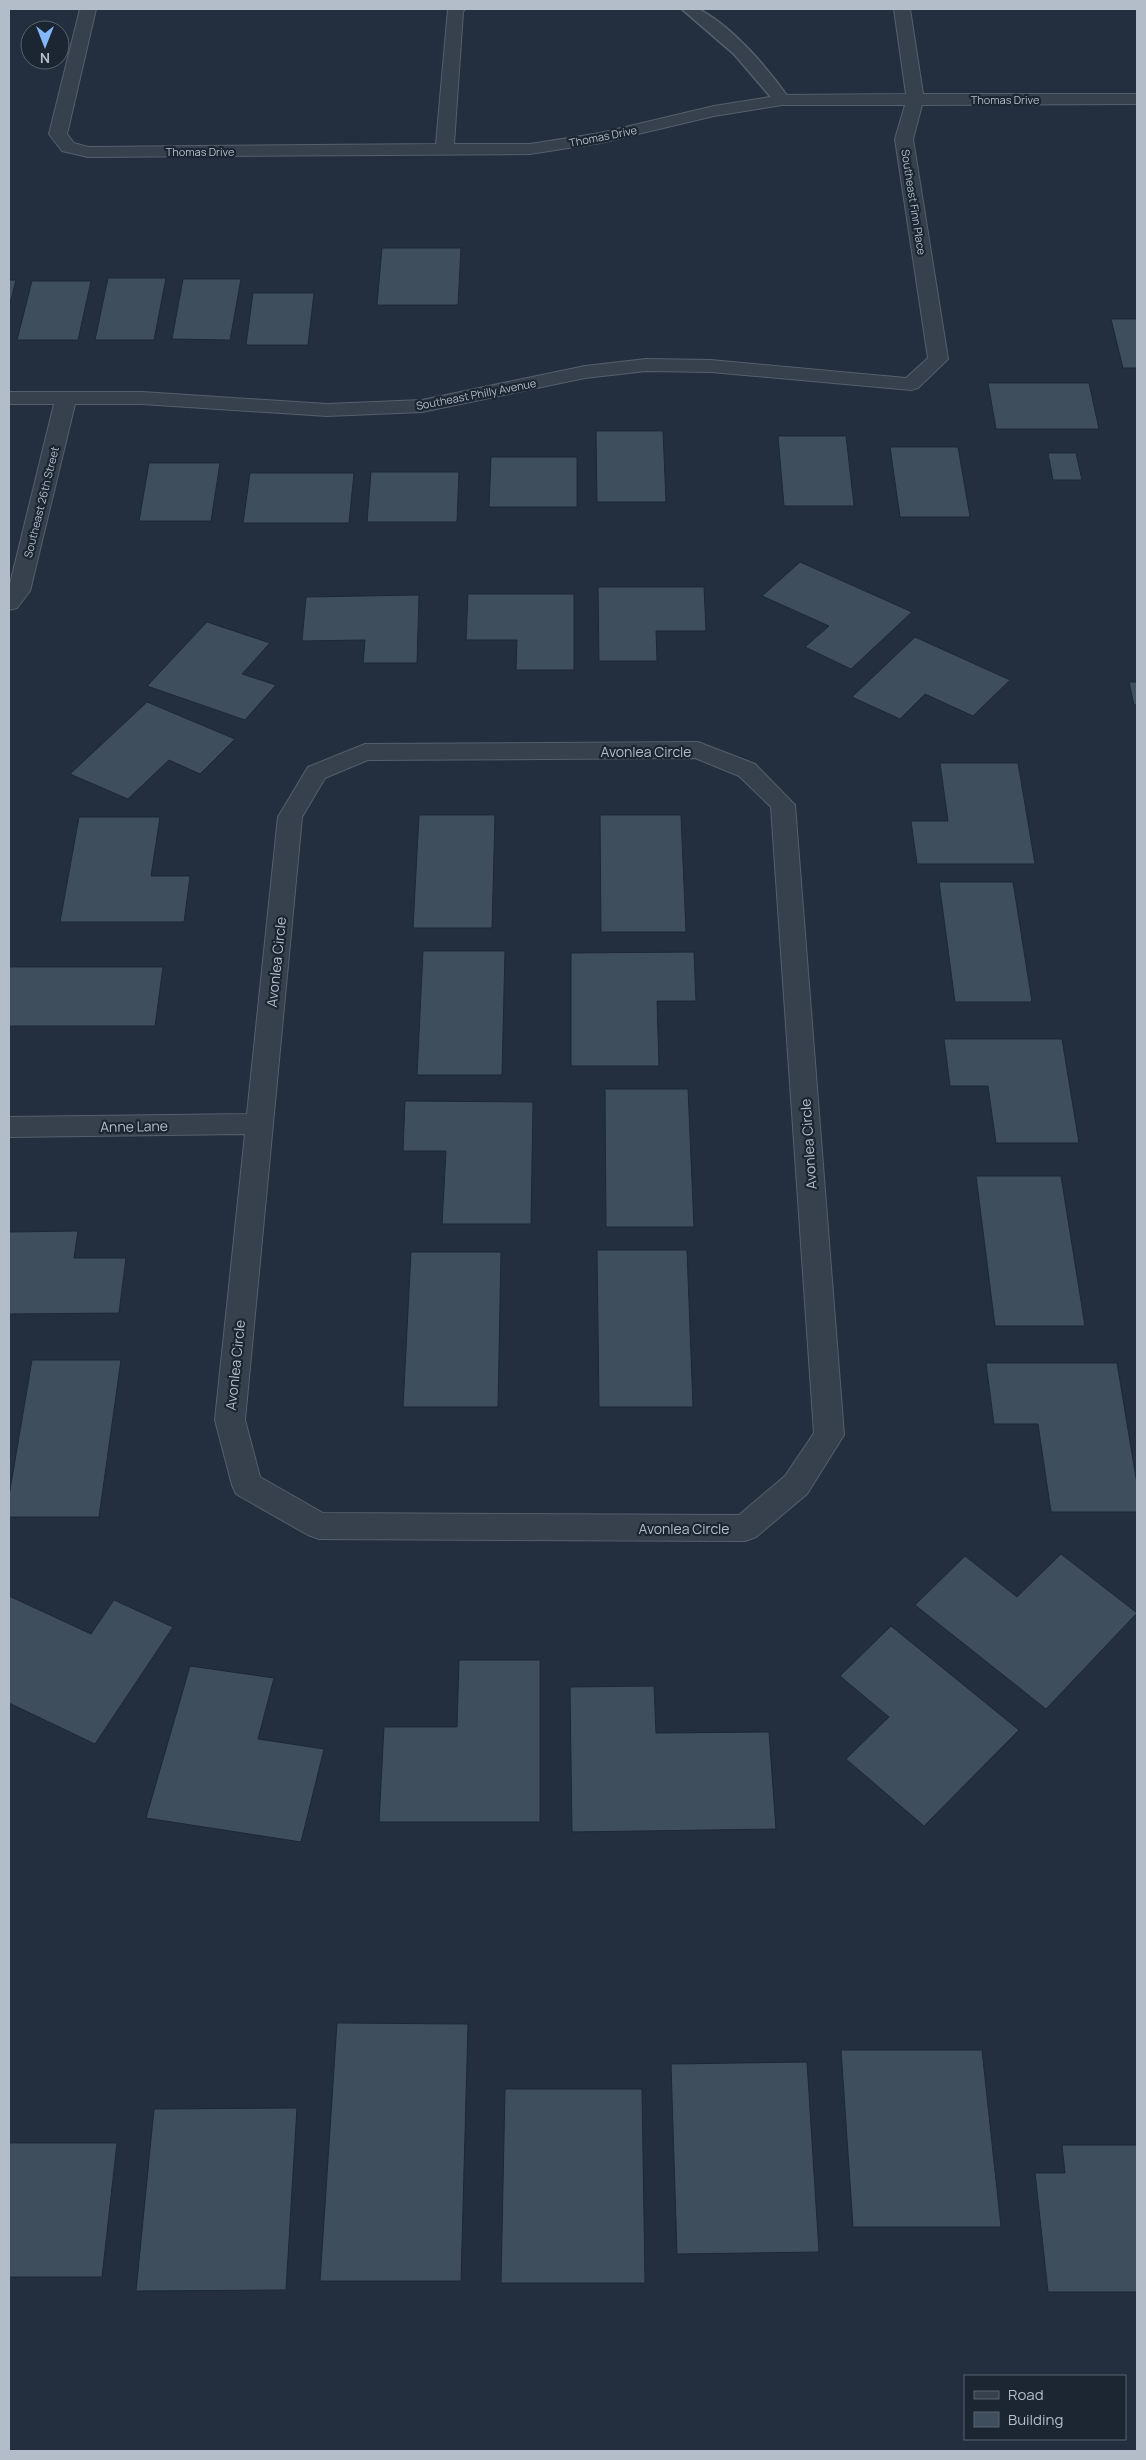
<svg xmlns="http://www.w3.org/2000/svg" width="1146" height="2460" viewBox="0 0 1146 2460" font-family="Manrope,sans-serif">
<rect width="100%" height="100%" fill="#232f3e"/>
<!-- building -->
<path fill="#3f4e5d" stroke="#1e2835" d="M382 248H461L458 305H377Z
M108 278H166L154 340H95Z
M183 279H241L230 340 172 339Z
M9 280H16L9 307Z
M32 281H91L78 340H17Z
M253 293H314L308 345H246Z
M1111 319H1137V368H1123Z
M988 383H1089L1099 429H996Z
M596 431H663L666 502H597Z
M778 436H846L854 506H784Z
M890 447H958L970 517H900Z
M1048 453H1076L1082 480H1053Z
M491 457H577V507H489Z
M149 463H220L211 521H139Z
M371 472H459L457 522H367Z
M250 473H354L349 523H243Z
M800 562 912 612 851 669 805 647 829 626 762 596Z
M598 587H704L706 631H656L657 661H599Z
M468 594H574V670H516L517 640H466Z
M419 595 417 663H363L365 640 302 641 306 597Z
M207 622 270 643 242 674 276 685 245 720 147 686Z
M915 637 1010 680 973 716 925 694 900 719 852 697Z
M1129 682H1137V705H1134Z
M147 702 235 739 200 774 169 760 128 799 70 774Z
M940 763H1018L1035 864H917L911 821H948Z
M419 815H495L492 928H413Z
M600 815H681L686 932H601Z
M79 817H160L151 876H190L184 922H60Z
M939 882H1013L1032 1002H955Z
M423 951H505L502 1075H417Z
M694 952 696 1001H657L659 1066H571V953Z
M9 967H163L155 1026H9Z
M944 1039H1062L1079 1143H996L988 1086H950Z
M605 1089H688L694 1227H606Z
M405 1101 533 1102 531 1224H442L446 1151H403Z
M976 1176H1061L1085 1326H995Z
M78 1231 74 1258H126L119 1313 9 1314V1232Z
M597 1250H687L693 1407H599Z
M411 1252H501L498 1407H403Z
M32 1360H121L99 1517H9V1496Z
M986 1363H1117L1137 1484V1512H1051L1038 1424H994Z
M1061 1554 1137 1613 1046 1709 915 1605 965 1556 1017 1597Z
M9 1596 91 1634 114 1600 173 1627 95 1744 9 1703Z
M891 1626 1019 1730 924 1826 846 1759 889 1717 840 1676Z
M459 1660H540V1822H379L384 1727H457Z
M190 1666 274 1678 258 1739 324 1749 301 1842 146 1818Z
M654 1686 656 1733 769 1732 776 1829 572 1832 570 1687Z
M337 2023 468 2024 461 2281H320Z
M841 2050H982L1001 2227H853Z
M807 2062 819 2252 677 2254 671 2064Z
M505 2089H642L645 2283H501Z
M297 2108 286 2290 136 2291 154 2109Z
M9 2143H117L102 2277H9Z
M1062 2145H1137V2292H1048L1035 2173H1065Z"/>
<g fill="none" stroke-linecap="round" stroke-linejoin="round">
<defs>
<path id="service" d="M682 9C687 9 695 7 700 10 733 27 769 70 790 100L788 103H776L734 54Z"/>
<path id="minor" d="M80 9H96L67 134 74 143 88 147 436 144 448 9H465L463 12 454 144H530L600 133 714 106 782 95 906 94 894 9H910L923 94H1137V104L922 105 913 139 948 359 918 388 911 390 711 372 646 371 585 378 422 412 327 416 142 404H75L30 591 17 608 9 610V588L54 404H9V392H142L327 404 422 400 585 366 646 359 711 360 906 378 928 358 895 139 905 105H782L714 116 600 143 530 154 88 157 62 151 49 134Z
M698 742 755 764 795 805 844 1435 807 1494 756 1537 745 1541 319 1539 308 1535 236 1494 232 1485 215 1420 245 1134 9 1137V1117L247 1114 278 817 308 767 365 744ZM695 758 739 776 771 807 814 1433 785 1476 739 1515 323 1513 260 1477 245 1420 302 817 325 778 368 760Z"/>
</defs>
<!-- service casing -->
<use href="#service" stroke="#555f6c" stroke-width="3"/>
<!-- minor casing -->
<use href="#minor" stroke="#555f6c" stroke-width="2"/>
<!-- service -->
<use href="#service" fill="#37414e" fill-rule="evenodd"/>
<!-- minor -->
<use href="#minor" fill="#37414e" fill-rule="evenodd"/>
</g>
<g text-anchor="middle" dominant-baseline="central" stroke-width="4.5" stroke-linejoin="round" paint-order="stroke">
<!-- far-street labels -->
<g font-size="11" fill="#b3bcc9" stroke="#1c2633">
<text x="1005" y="99">Thomas Drive</text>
<text transform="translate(603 136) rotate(-11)">Thomas Drive</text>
<text x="200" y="151">Thomas Drive</text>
<text transform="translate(914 202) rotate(81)">Southeast Finn Place</text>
<text transform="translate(476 394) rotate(-11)">Southeast Philly Avenue</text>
<text transform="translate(41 502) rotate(-76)">Southeast 26th Street</text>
</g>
<!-- street labels -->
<g font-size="14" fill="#b3bcc9" stroke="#1c2633">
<text x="646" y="751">Avonlea Circle</text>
<text transform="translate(276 962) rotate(-84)">Avonlea Circle</text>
<text transform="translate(134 1126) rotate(-1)">Anne Lane</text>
<text transform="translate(808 1144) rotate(-94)">Avonlea Circle</text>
<text transform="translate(235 1365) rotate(-84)">Avonlea Circle</text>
<text x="684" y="1528">Avonlea Circle</text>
</g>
</g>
<!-- border -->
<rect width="1146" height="2460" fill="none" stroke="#b3bcc9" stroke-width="20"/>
<!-- legend -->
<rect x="964" y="2375" width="162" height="65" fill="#1c2633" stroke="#58626f"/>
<rect x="974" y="2391" width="25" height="8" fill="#37414e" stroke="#58626f"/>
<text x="1008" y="2400" font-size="15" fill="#b3bcc9">Road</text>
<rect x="974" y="2412" width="25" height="15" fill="#3f4e5d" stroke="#58626f"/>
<text x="1008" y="2425" font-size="15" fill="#b3bcc9">Building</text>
<!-- north arrow -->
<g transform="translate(45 45) rotate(180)"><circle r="24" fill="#1c2633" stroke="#58626f"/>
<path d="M0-4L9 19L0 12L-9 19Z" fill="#85b7fc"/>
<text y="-8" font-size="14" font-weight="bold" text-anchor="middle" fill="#b3bcc9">N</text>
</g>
</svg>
